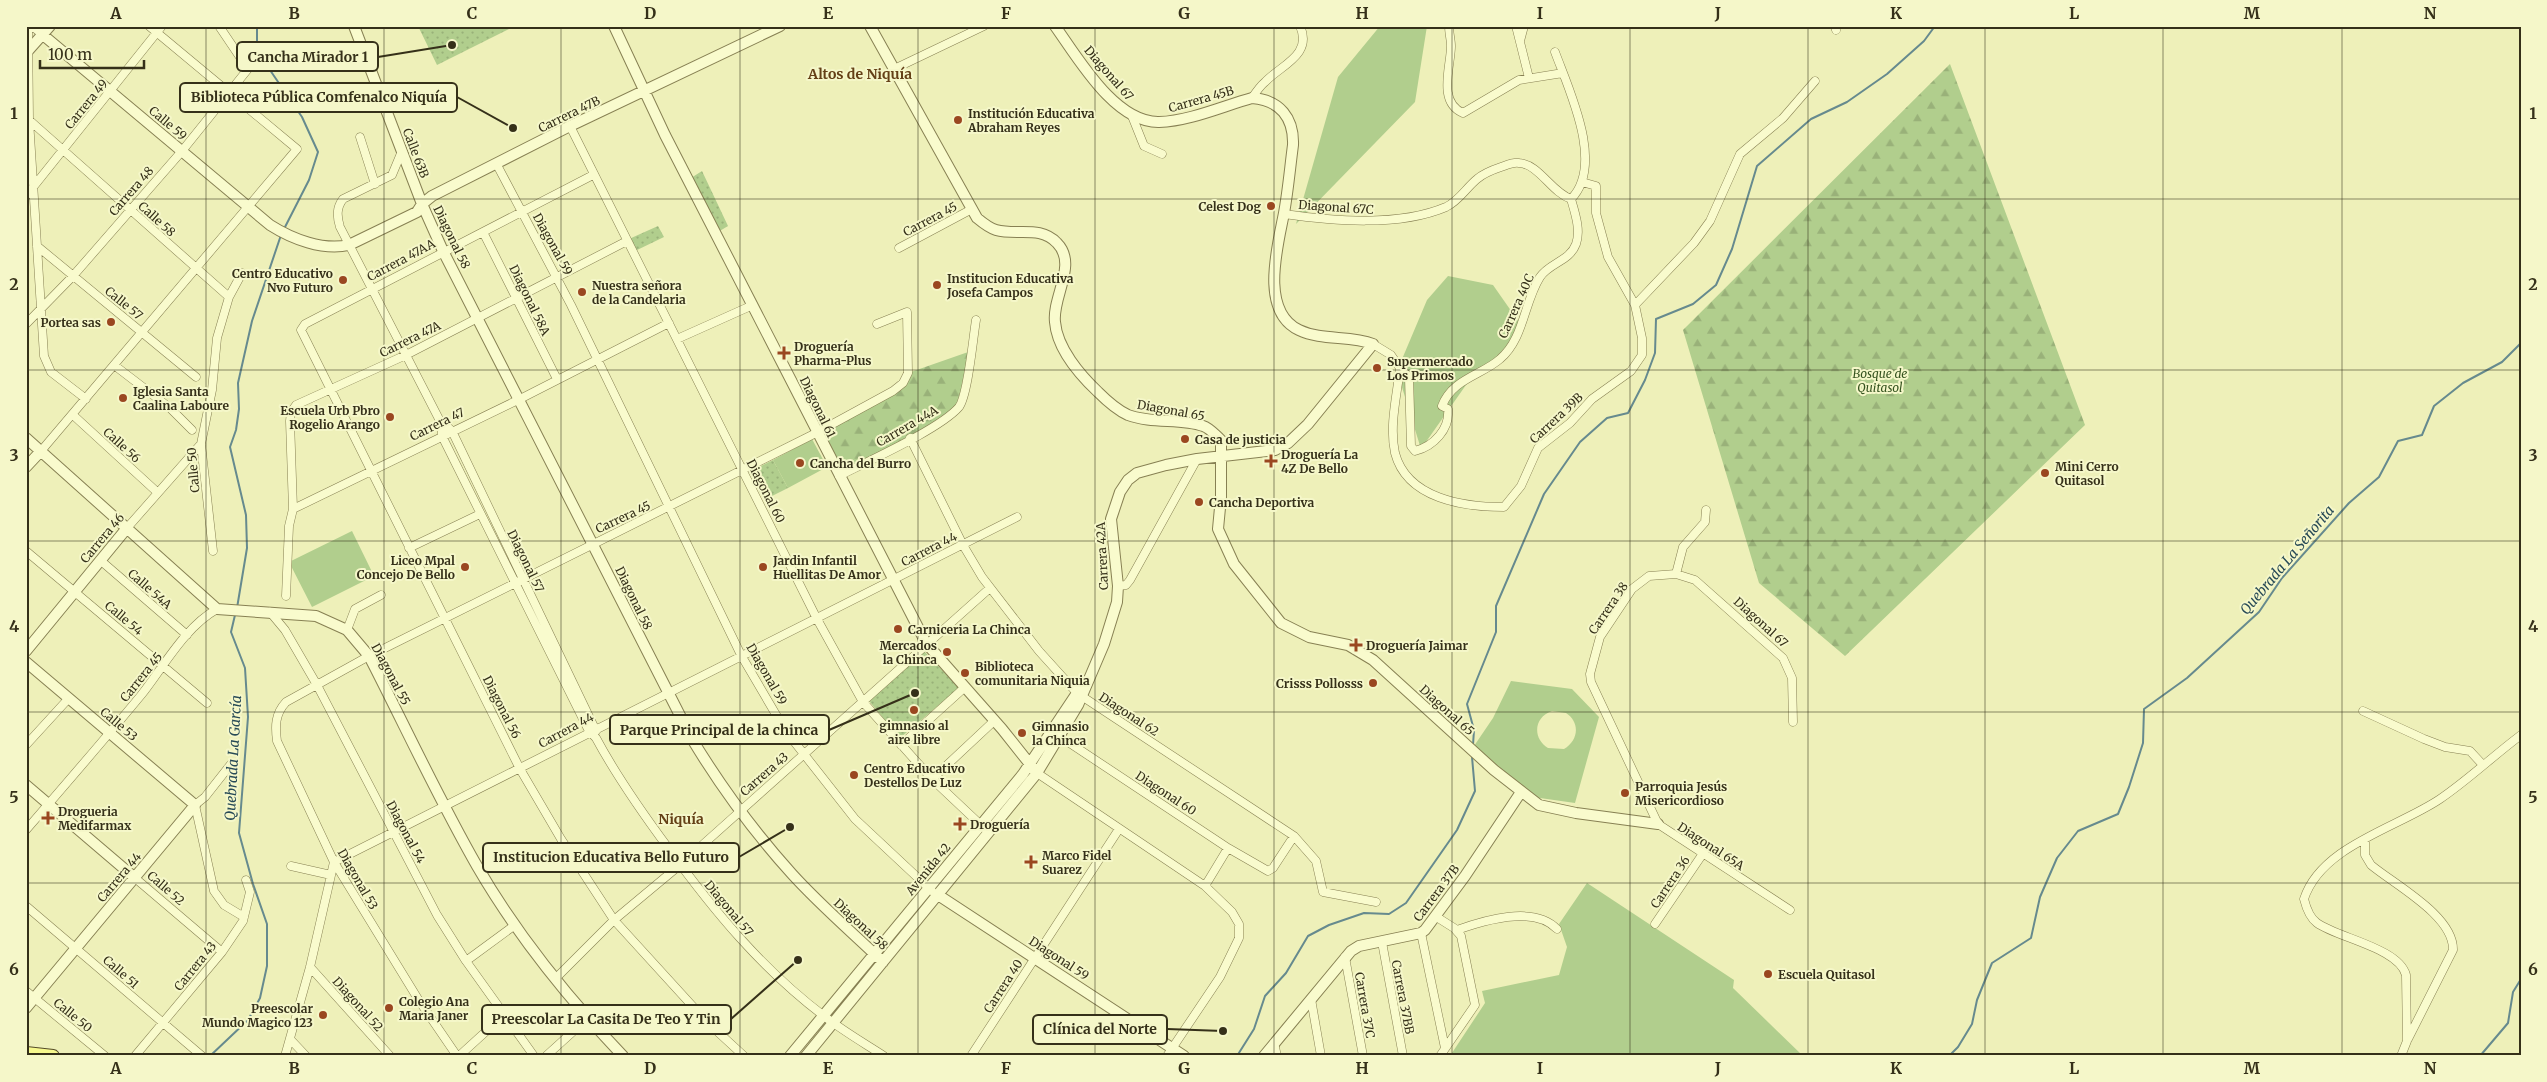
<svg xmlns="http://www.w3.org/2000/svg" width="2547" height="1082" viewBox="0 0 2547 1082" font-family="Merriweather,serif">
<defs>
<pattern id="forest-firs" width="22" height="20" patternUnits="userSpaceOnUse" patternTransform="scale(1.25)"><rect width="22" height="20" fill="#b1ce8d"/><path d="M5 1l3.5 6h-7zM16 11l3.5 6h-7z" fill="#99b179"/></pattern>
<pattern id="park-dots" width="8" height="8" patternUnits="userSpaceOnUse" patternTransform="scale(1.25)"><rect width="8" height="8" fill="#b1ce8d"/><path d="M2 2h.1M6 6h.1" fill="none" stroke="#99b179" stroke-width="1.8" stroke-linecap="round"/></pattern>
</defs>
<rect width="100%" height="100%" fill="#eef0b9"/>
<!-- grass -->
<path fill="#b1ce8d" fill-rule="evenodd" d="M1380 26H1427L1415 102 1296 224 1338 77Z
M1448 276 1493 285 1521 325 1499 360 1473 375 1421 449 1397 371 1427 300Z
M812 439 827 467 788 488 773 460Z
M352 531 374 576 312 607 289 562Z
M1511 681 1572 689 1599 717 1575 803 1533 797 1474 746 1493 718ZM1552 711 1566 713C1580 722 1579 740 1564 749L1548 748C1532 738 1534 717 1552 711Z
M1587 883 1734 980 1733 988 1803 1056H1450L1485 1003 1482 991 1559 975 1567 947 1559 924Z"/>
<!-- forest -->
<path fill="url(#forest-firs)" d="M1950 64 2085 425 1845 656 1759 583 1683 330Z
M971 351 959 406 938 423 839 476 816 433 893 391 908 373Z"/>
<!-- park -->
<path fill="url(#park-dots)" d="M418 26H515L437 65Z
M702 171 728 226 718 232 691 178Z
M658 226 664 237 635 251 629 239Z
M773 460 788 488 764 500 749 472Z
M924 651 959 688 900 738 869 701Z"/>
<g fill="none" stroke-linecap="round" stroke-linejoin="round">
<!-- stream -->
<path stroke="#668a8e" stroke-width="2" d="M257 26V51L302 117 318 152 309 180 284 229
M237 608 247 548 246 515 230 447 236 430 239 409 238 383 252 321 281 235
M1473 745 1474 730 1467 704 1496 632V606L1544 494 1580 442 1607 418 1628 413 1645 380 1655 353 1656 319 1693 304 1716 285 1732 249 1757 166 1811 119 1847 102 1887 74 1924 41 1935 26
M210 1056 248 1020 260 998 267 966V924L253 884 239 833 248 717 245 668 231 632 235 615
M1237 1056 1254 1029 1265 996 1286 973 1308 936 1329 925 1364 913 1389 914 1406 903 1457 830 1475 791 1472 757
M1949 1056 1958 1047 1972 1024 1977 1000 1992 963 2031 938 2040 897 2057 858 2078 831 2118 814 2129 787 2143 743 2144 709 2187 678 2259 612 2282 578 2349 503 2379 477 2398 441 2422 435 2434 406 2463 383 2502 362 2521 343
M2480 1056 2508 1023 2513 992 2521 979"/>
<defs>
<path id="minor" d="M28 26 29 120 44 356 51 372 86 399
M32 26 43 35
M1449 26C1449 33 1451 40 1451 46 1451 66 1437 102 1463 113L1519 80 1563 73
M1516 26 1529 78
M1835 26 1836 30
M1520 41 1524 26
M894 69 984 26
M1252 98C1256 92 1260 86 1265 82 1281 65 1313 55 1300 26
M1132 116 1144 146 1162 154
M28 119 229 297
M570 126 817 619 863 702 932 779 984 828
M360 137 375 184
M402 151 392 175 343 199C336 208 337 217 340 227L439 419 452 431 596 731
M496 163 571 305 741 655 785 730 855 819 932 891
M593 175 305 324 301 330 520 769 561 839 614 920 707 1022 744 1056
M26 196 162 26
M1284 214C1333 221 1399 227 1446 207 1459 201 1466 188 1477 179 1484 173 1492 170 1501 167 1507 165 1513 162 1519 163 1539 164 1551 192 1571 199
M483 232 557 379
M37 246 196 377
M899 248 972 209
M1635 305 1694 243 1710 221 1740 154 1783 118 1815 81
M26 324 73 276 182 151 248 69 219 26
M677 339 753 305
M1373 344 1391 355 1400 368C1397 395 1389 426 1395 453 1407 499 1464 507 1504 507L1521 486 1538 448 1570 423 1592 399 1631 371 1642 355V338L1635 305 1608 257 1596 213V186L1582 182
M114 365 170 408 192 430
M1400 368 1409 377 1411 446 1415 451C1434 446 1450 429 1448 409L1442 406C1452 379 1482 375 1500 359 1524 339 1524 302 1540 277 1549 263 1570 261 1576 244 1581 230 1575 213 1571 199 1605 165 1569 90 1555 52
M73 415 157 492
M442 424V436L589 731 596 738C617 777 643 814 669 849 714 911 762 969 824 1016 843 1031 864 1043 884 1056
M910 438 963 545 982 577 1039 651 1077 693 1294 836 1316 861 1323 892 1376 902
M41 451 297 149 149 26
M839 476C868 461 940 429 959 407 968 395 973 338 976 320
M293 509 290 421 291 412 296 405 406 355 627 241
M127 528 201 444
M409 548 480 514
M26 551 207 703
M213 551 201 444 212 390 217 338 229 297 242 273
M100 560 187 635
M1676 574 1683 547 1705 522 1706 510
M1118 586 1126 585 1130 580 1197 459
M286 596 289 526 293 509 520 399 669 323
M270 612 285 630 317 685 437 915 466 961 534 1056
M347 630 355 609 381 595
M2363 711 2424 739 2445 747 2470 751 2483 765
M1056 734 1228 848 1268 871 1273 868 1294 836
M26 745 69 698
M901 745 964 688
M231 764 205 797 195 805 214 891 224 905 244 917
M1037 773 1205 886 1232 912 1239 924V938L1220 977 1167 1056
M932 779 994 721
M26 830C65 785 104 740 142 694 164 666 185 627 217 609
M2365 840V855L2371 865C2395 885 2454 916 2453 950L2408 1039
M291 866 331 875
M135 878 222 952
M1205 886 1228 848
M26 906 202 1056
M1790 910 1658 824 1591 682 1590 674 1600 637 1632 589 1649 576 1676 574 1695 580 1783 658 1792 678 1793 722
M1435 916 1454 928 1461 936 1475 1005 1440 1056
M1655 924 1704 852
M1457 930C1485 920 1534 905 1557 929
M1421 933 1445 1048
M1382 942 1403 1056
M1345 957 1363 1056
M466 961 515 925
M310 967 390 1056
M555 979 614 920 680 865 990 588
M26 991 105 1056
M1311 999 1321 1056
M290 1039 306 1056
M1274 1043 1277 1056
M135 1056 222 952 243 921 250 892 246 880
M285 1056 310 967 334 862 1017 517
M457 1056 418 999 334 862 277 741C275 726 275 714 286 702L369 656 816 433 893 391 903 383 908 373 907 312 877 324
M459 1056 504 1015
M546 1056 587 1019
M971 1056 1119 829
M2401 1056 2407 1041 2406 975C2399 948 2338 938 2317 923 2310 918 2306 907 2304 899 2321 846 2397 828 2440 799 2468 780 2493 756 2521 735"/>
<path id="tertiary" d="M354 26 422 204 443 251 692 739C721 787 755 833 792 874 821 906 853 933 883 962
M614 26 665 135 926 643 1002 729 1037 773
M870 26 977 218C983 223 989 228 996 230 1017 236 1040 225 1057 243 1078 264 1052 297 1055 322 1057 348 1080 375 1098 392 1107 401 1117 410 1128 415 1152 424 1182 418 1203 426 1210 428 1215 435 1221 440V497L1218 529 1234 564 1281 623 1309 637 1348 645 1373 660 1494 770 1539 805 1576 813 1658 824
M43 35 270 225C292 239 323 251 349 245L417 212 422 204 432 196 570 126 780 26
M26 53 50 26
M26 438 217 609 316 616 347 630 369 656C405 726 438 798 477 866 517 935 568 998 623 1056
M26 467 41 451
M26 651 127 528
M26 662 195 805 26 1008
M26 785 135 878
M938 895 1184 1056
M790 1056 1023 774 1077 693 1085 686
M806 1056 1037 773 1078 705 1104 644 1117 602 1118 586 1111 519 1120 492 1128 480 1137 473 1166 465 1197 459 1275 450 1288 443 1308 424 1373 344C1350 335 1322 341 1299 330 1259 311 1278 245 1284 213 1288 191 1290 168 1293 145 1294 118 1280 100 1252 98 1223 106 1190 121 1159 122 1115 123 1078 58 1055 26
M1264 1056 1351 951 1359 946 1421 933 1425 930 1465 876 1521 792"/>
<path id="primary" d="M26 1053 53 1056"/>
</defs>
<!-- minor casing -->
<use href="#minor" stroke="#878053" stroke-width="9"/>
<!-- tertiary casing -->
<use href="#tertiary" stroke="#878053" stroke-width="12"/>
<!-- primary casing -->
<use href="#primary" stroke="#544b28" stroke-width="14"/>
<!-- minor -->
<use href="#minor" stroke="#f9fbcd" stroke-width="8"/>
<!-- tertiary -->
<use href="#tertiary" stroke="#f9fbcd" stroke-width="10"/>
<!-- primary -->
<use href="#primary" stroke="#f6f88d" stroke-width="12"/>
</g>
<!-- grid -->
<path fill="none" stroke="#353019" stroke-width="1" stroke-opacity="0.55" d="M206 26V1056M384 26V1056M561 26V1056M740 26V1056M918 26V1056M1095 26V1056M1274 26V1056M1452 26V1056M1630 26V1056M1808 26V1056M1985 26V1056M2163 26V1056M2342 26V1056M26 199H2521M26 370H2521M26 541H2521M26 712H2521M26 883H2521"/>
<!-- markers -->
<g fill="#9a4720" stroke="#f5f7c9" stroke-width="2">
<circle cx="958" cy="120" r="5"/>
<circle cx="1271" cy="206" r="5"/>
<circle cx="343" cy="280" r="5"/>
<circle cx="937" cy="285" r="5"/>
<circle cx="582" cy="292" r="5"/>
<circle cx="111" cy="322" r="5"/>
<path d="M781.5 345.5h5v5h5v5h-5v5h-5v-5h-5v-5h5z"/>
<circle cx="1377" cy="368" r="5"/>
<circle cx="123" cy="398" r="5"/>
<circle cx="390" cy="417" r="5"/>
<circle cx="1185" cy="439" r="5"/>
<path d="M1268.5 453.5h5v5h5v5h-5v5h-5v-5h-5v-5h5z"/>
<circle cx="800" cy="463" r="5"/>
<circle cx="2045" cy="473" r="5"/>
<circle cx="1199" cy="502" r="5"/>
<circle cx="465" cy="567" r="5"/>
<circle cx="763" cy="567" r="5"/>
<circle cx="898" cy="629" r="5"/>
<path d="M1353.5 637.5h5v5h5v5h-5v5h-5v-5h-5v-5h5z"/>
<circle cx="947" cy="652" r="5"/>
<circle cx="965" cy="673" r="5"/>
<circle cx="1373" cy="683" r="5"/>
<circle cx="914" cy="710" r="5"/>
<circle cx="1022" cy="733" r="5"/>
<circle cx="854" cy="775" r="5"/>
<circle cx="1625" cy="793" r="5"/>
<path d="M45.5 810.5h5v5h5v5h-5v5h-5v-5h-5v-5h5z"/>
<path d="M957.5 816.5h5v5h5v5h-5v5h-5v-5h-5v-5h5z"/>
<path d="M1028.5 854.5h5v5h5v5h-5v5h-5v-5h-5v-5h5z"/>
<circle cx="1768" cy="974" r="5"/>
<circle cx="389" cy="1008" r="5"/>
<circle cx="323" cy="1015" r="5"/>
</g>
<g text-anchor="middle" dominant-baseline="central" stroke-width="4" stroke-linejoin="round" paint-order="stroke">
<!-- street labels -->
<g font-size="12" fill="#353019" stroke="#f5f7c9">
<text transform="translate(1109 73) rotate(49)">Diagonal 67</text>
<text transform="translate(1201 99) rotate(-16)">Carrera 45B</text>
<text transform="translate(86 104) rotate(-51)">Carrera 49</text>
<text transform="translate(569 114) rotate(-26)">Carrera 47B</text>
<text transform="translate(168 123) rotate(40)">Calle 59</text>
<text transform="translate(416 153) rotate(69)">Calle 63B</text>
<text transform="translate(131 191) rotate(-49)">Carrera 48</text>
<text transform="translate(1336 207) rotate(4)">Diagonal 67C</text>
<text transform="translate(157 219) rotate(42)">Calle 58</text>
<text transform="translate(930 219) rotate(-28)">Carrera 45</text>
<text transform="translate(452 237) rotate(64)">Diagonal 58</text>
<text transform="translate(553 244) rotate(61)">Diagonal 59</text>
<text transform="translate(401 260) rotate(-28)">Carrera 47AA</text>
<text transform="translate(530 300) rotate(64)">Diagonal 58A</text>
<text transform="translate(124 303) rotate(39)">Calle 57</text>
<text transform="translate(1516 306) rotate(-66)">Carrera 40C</text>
<text transform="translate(410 339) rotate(-26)">Carrera 47A</text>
<text transform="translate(818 407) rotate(64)">Diagonal 61</text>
<text transform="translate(1171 410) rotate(10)">Diagonal 65</text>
<text transform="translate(1556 418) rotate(-43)">Carrera 39B</text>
<text transform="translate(437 424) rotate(-26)">Carrera 47</text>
<text transform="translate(907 426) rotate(-30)">Carrera 44A</text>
<text transform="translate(122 445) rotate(42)">Calle 56</text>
<text transform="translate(193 470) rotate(-95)">Calle 50</text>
<text transform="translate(766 491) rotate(63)">Diagonal 60</text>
<text transform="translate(623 517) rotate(-25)">Carrera 45</text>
<text transform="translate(102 538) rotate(-50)">Carrera 46</text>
<text transform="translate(929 549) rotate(-27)">Carrera 44</text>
<text transform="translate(1102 556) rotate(-93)">Carrera 42A</text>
<text transform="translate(526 561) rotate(64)">Diagonal 57</text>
<text transform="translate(150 589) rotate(41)">Calle 54A</text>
<text transform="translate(634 598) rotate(64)">Diagonal 58</text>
<text transform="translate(1608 608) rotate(-56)">Carrera 38</text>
<text transform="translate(124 618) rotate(40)">Calle 54</text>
<text transform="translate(1761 622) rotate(42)">Diagonal 67</text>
<text transform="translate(391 674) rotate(62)">Diagonal 55</text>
<text transform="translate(767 674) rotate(60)">Diagonal 59</text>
<text transform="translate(141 677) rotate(-51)">Carrera 45</text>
<text transform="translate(502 707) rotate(63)">Diagonal 56</text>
<text transform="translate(1447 710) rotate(42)">Diagonal 65</text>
<text transform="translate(1129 714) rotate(33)">Diagonal 62</text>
<text transform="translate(119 724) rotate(40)">Calle 53</text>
<text transform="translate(566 730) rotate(-28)">Carrera 44</text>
<text transform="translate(764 774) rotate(-41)">Carrera 43</text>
<text transform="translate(1166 793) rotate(33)">Diagonal 60</text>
<text transform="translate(406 832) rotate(62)">Diagonal 54</text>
<text transform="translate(1711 846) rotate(33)">Diagonal 65A</text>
<text transform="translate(928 869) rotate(-51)">Avenida 42</text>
<text transform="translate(119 877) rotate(-50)">Carrera 44</text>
<text transform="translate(358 879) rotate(60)">Diagonal 53</text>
<text transform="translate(1670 882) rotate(-56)">Carrera 36</text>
<text transform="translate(166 888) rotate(41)">Calle 52</text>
<text transform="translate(1436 893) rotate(-53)">Carrera 37B</text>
<text transform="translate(729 908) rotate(50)">Diagonal 57</text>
<text transform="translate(861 924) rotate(43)">Diagonal 58</text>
<text transform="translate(1059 958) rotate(33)">Diagonal 59</text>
<text transform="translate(195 966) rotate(-51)">Carrera 43</text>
<text transform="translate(121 972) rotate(41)">Calle 51</text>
<text transform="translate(1003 986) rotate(-57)">Carrera 40</text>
<text transform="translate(1403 997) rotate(79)">Carrera 37BB</text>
<text transform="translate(358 1004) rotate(48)">Diagonal 52</text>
<text transform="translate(1365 1005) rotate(80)">Carrera 37C</text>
<text transform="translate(73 1015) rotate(39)">Calle 50</text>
</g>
<!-- poi labels -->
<g font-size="12" font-weight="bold" fill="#353019" stroke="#f5f7c9" text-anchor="start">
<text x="968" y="113">Institución Educativa<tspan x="968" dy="14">Abraham Reyes</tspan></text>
<text x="1261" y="206" text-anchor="end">Celest Dog</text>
<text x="333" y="273" text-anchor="end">Centro Educativo<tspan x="333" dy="14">Nvo Futuro</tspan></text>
<text x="947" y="278">Institucion Educativa<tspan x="947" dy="14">Josefa Campos</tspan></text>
<text x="592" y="285">Nuestra señora<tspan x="592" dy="14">de la Candelaria</tspan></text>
<text x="101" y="322" text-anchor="end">Portea sas</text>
<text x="794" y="346">Droguería<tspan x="794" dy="14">Pharma-Plus</tspan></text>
<text x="1387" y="361">Supermercado<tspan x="1387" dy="14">Los Primos</tspan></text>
<text x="133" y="391">Iglesia Santa<tspan x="133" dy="14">Caalina Laboure</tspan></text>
<text x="380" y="410" text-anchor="end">Escuela Urb Pbro<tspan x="380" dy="14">Rogelio Arango</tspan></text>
<text x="1195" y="439">Casa de justicia</text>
<text x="1281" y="454">Droguería La<tspan x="1281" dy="14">4Z De Bello</tspan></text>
<text x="810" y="463">Cancha del Burro</text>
<text x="2055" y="466">Mini Cerro<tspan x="2055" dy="14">Quitasol</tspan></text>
<text x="1209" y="502">Cancha Deportiva</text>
<text x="455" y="560" text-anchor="end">Liceo Mpal<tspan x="455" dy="14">Concejo De Bello</tspan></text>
<text x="773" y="560">Jardin Infantil<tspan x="773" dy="14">Huellitas De Amor</tspan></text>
<text x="908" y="629">Carniceria La Chinca</text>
<text x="937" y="645" text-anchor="end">Mercados<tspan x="937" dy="14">la Chinca</tspan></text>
<text x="1366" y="645">Droguería Jaimar</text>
<text x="975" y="666">Biblioteca<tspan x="975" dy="14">comunitaria Niquia</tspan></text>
<text x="1363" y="683" text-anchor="end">Crisss Pollosss</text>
<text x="914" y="725" text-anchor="middle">gimnasio al<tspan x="914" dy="14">aire libre</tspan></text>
<text x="1032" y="726">Gimnasio<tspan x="1032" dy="14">la Chinca</tspan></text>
<text x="864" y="768">Centro Educativo<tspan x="864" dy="14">Destellos De Luz</tspan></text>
<text x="1635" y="786">Parroquia Jesús<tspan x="1635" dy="14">Misericordioso</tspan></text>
<text x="58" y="811">Drogueria<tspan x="58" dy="14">Medifarmax</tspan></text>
<text x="970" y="824">Droguería</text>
<text x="1042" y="855">Marco Fidel<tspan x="1042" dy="14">Suarez</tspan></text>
<text x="1778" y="974">Escuela Quitasol</text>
<text x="399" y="1001">Colegio Ana<tspan x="399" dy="14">Maria Janer</tspan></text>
<text x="313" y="1008" text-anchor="end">Preescolar<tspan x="313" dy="14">Mundo Magico 123</tspan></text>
</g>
<!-- park labels -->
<g font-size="12" font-style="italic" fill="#35531f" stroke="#f5f7c9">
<text x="1880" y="373">Bosque de<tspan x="1880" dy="14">Quitasol</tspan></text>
</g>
<!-- neighbourhood labels -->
<g font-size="14" font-weight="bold" fill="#644016" stroke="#f5f7c9">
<text x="860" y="74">Altos de Niquía</text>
<text x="681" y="819">Niquía</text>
</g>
<!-- water labels -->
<g font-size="14" font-style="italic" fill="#274a56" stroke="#f5f7c9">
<text transform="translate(2287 560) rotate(-50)">Quebrada La Señorita</text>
<text transform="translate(233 758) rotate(-87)">Quebrada La García</text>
</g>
</g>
<!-- callouts -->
<path fill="none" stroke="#353019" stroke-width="2" d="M452 45L378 57M513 128L457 97M915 693L829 730M790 827L739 857M798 960L731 1019M1223 1031L1167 1029"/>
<g fill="#353019" stroke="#f5f7c9" stroke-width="2">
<circle cx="452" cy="45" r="5"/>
<circle cx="513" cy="128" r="5"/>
<circle cx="915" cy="693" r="5"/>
<circle cx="790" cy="827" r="5"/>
<circle cx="798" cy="960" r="5"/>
<circle cx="1223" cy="1031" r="5"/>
</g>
<g fill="#f5f7c9" stroke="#353019" stroke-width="2">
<rect x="237" y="42" width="141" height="29" rx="5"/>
<rect x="180" y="83" width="277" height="29" rx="5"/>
<rect x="610" y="715" width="219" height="29" rx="5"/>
<rect x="483" y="843" width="256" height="29" rx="5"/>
<rect x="482" y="1005" width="249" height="29" rx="5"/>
<rect x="1033" y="1015" width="134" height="29" rx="5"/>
</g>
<g font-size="14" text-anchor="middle" font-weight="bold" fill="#353019">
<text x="308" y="62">Cancha Mirador 1</text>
<text x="319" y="102">Biblioteca Pública Comfenalco Niquía</text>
<text x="719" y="735">Parque Principal de la chinca</text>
<text x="611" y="862">Institucion Educativa Bello Futuro</text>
<text x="606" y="1024">Preescolar La Casita De Teo Y Tin</text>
<text x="1100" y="1034">Clínica del Norte</text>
</g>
<!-- border -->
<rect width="2547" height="1082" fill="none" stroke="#f5f7c9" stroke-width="55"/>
<!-- scale -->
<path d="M40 60v8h104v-8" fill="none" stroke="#353019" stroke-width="2.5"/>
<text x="48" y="60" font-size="15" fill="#353019" stroke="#f5f7c9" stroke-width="4" paint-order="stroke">100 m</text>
<rect x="28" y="28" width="2492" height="1026" fill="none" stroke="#353019" stroke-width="2"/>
<g font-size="16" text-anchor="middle" font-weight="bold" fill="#353019">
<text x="116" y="19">A</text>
<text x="294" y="19">B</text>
<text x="472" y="19">C</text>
<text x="650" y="19">D</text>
<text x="828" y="19">E</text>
<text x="1006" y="19">F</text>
<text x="1184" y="19">G</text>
<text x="1362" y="19">H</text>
<text x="1540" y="19">I</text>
<text x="1718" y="19">J</text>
<text x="1896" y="19">K</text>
<text x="2074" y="19">L</text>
<text x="2252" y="19">M</text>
<text x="2430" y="19">N</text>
<text x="14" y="119">1</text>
<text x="2533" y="119">1</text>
<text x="14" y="290">2</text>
<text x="2533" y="290">2</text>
<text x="14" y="461">3</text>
<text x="2533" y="461">3</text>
<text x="14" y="632">4</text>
<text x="2533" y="632">4</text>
<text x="14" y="803">5</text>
<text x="2533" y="803">5</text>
<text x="14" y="975">6</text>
<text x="2533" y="975">6</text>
<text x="116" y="1074">A</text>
<text x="294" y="1074">B</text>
<text x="472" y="1074">C</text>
<text x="650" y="1074">D</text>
<text x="828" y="1074">E</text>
<text x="1006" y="1074">F</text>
<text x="1184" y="1074">G</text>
<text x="1362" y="1074">H</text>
<text x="1540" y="1074">I</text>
<text x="1718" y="1074">J</text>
<text x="1896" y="1074">K</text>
<text x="2074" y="1074">L</text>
<text x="2252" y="1074">M</text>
<text x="2430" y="1074">N</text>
</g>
</svg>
